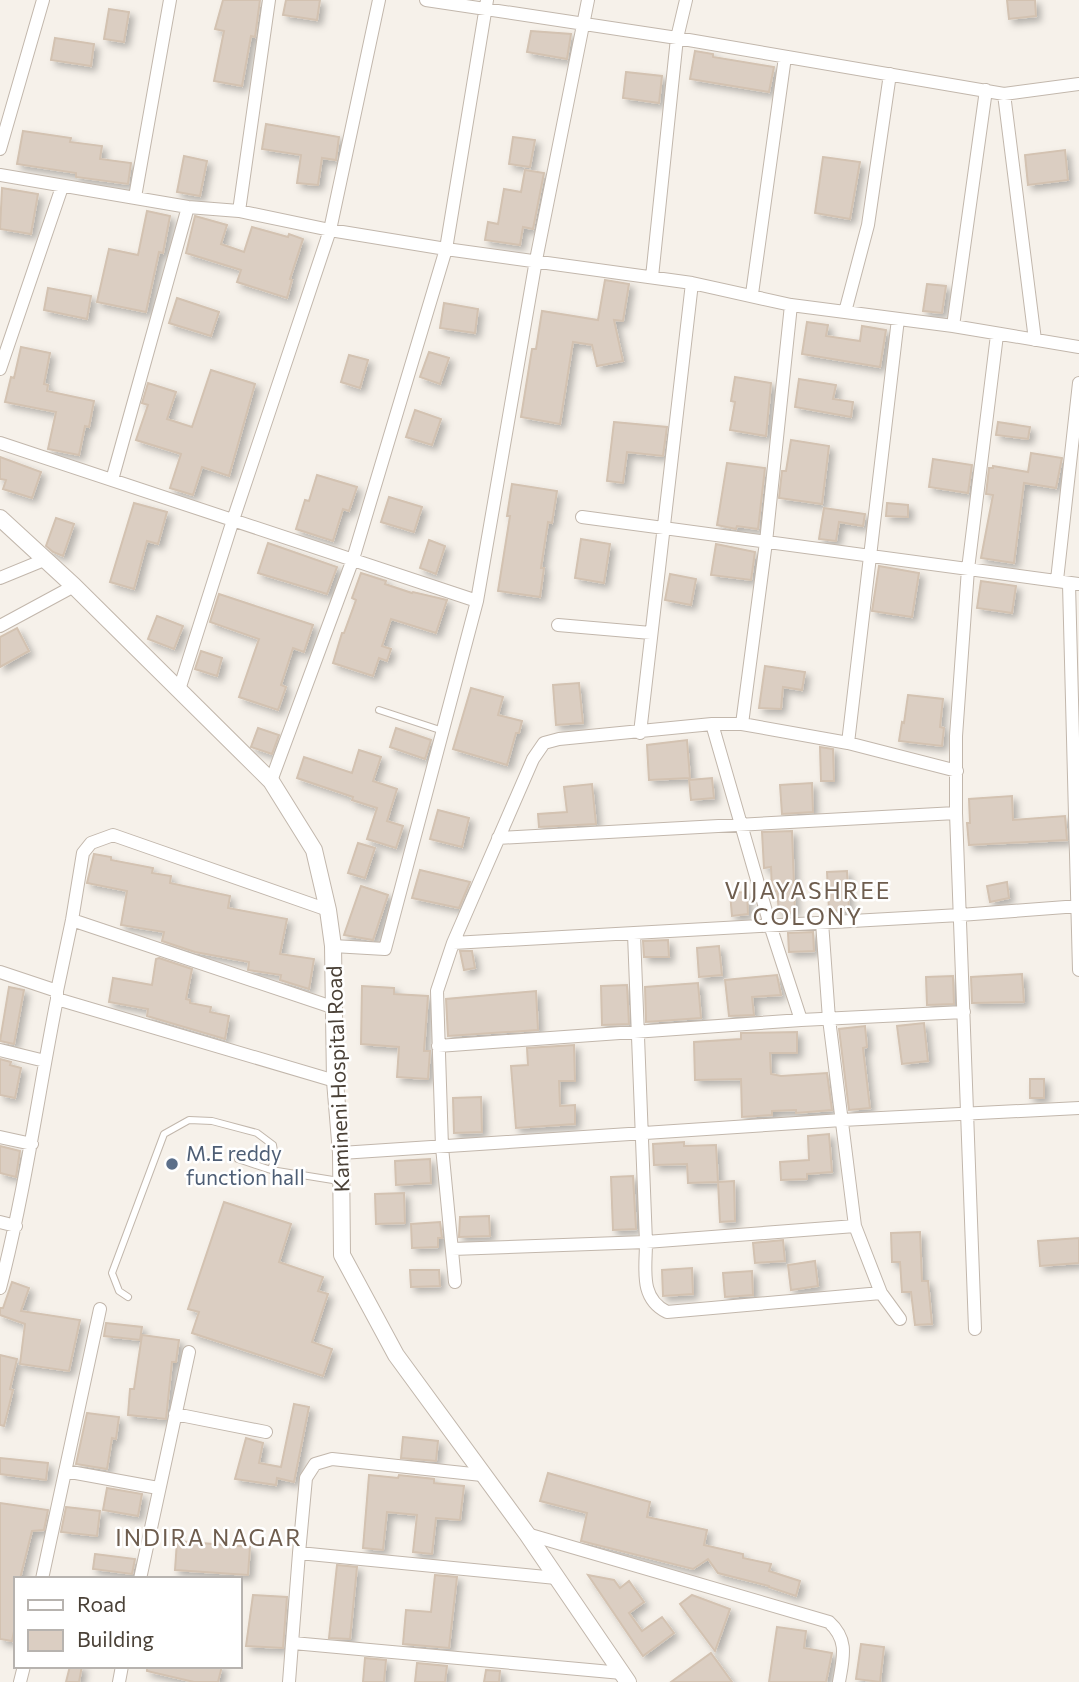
<svg xmlns="http://www.w3.org/2000/svg" width="1079" height="1682" viewBox="0 0 1079 1682" font-family="Commissioner,sans-serif">
<defs>
<filter id="shadow"><feDropShadow dx="4.5" dy="4.5" stdDeviation="3.5" flood-color="#0004"/></filter>
</defs>
<rect width="100%" height="100%" fill="#f6f1ea"/>
<!-- building -->
<path fill="#dbcec2" stroke="#d3c2b1" stroke-width="2" filter="url(#shadow)" d="M223 0H260L255 37 251 36 242 86 214 81 224 31 215 29Z
M286 0H320L317 20 283 15Z
M1007 0H1035L1036 16 1009 19Z
M109 9 129 12 124 42 104 39Z
M531 31 571 34 567 59 527 52Z
M55 38 94 44 91 66 51 60Z
M695 51 713 54V57L774 67 769 92 690 79Z
M626 72 662 76 659 103 623 98Z
M266 124 339 137 336 160 322 158 318 185 297 183 301 155 262 149Z
M23 131 71 138 70 142 102 146 100 159 131 163 128 184 76 177V173L17 164Z
M513 137 535 140 530 167 509 164Z
M1065 150 1068 180 1028 185 1025 155Z
M184 156 207 161 200 196 177 192Z
M823 157 860 162 850 219 815 213Z
M525 170 544 173 533 229 523 227 520 245 485 240 488 222 498 224 504 189 521 192Z
M2 188 38 194 31 234 0 229Z
M147 211 170 216 163 253 159 252 146 312 97 302 109 249 138 255Z
M195 216 227 225 221 244 244 252 252 227 288 237 289 234 303 239 290 279 292 280 287 298 237 282 241 270 186 253Z
M605 280 629 284 623 321 614 320 623 361 597 366 592 345 573 342 560 424 521 417 532 349H536L542 311 598 320Z
M927 284 946 286 942 313 923 311Z
M48 288 91 296 87 319 44 310Z
M177 298 219 312 211 336 169 323Z
M444 303 478 309 475 333 440 328Z
M807 322 828 325 826 336 860 341 862 326 886 330 880 367 802 354Z
M21 347 50 353 44 384 48 385 47 391 94 401 89 427 85 426 79 455 48 449 56 412 5 402 11 377 14 378Z
M429 352 449 358 440 384 420 377Z
M349 355 368 360 360 388 341 382Z
M211 370 255 384 229 476 202 467 193 495 170 488 181 454 136 440 148 405 142 403 148 383 176 392 167 419 192 427Z
M735 377 771 383 766 436 730 430 735 402 731 401Z
M799 379 836 385 833 399 853 402 851 417 795 407Z
M415 410 441 419 432 445 406 437Z
M614 422 667 427 663 456 627 452 623 483 607 481Z
M998 422 1030 427 1028 439 996 435Z
M791 440 829 446 822 504 779 498 782 471H786Z
M1031 453 1062 458 1056 488 1024 483 1014 563 981 558 993 495 986 494 989 468H993V466L1028 472Z
M0 457 41 472 32 498 3 489 6 480 0 479Z
M933 459 972 465 968 493 929 487Z
M727 463 765 468 758 529 737 526 736 529 717 525Z
M317 475 357 487 349 511 343 509 333 541 296 529 305 500 309 501Z
M512 484 557 491 552 523 548 522 541 568H544L540 597 498 591 510 516H507Z
M389 497 422 507 414 532 381 522Z
M134 503 167 512 158 544 147 541 134 589 110 582Z
M887 503 908 505V517L886 516Z
M824 508 865 514 863 526 839 522 836 541 819 539Z
M56 518 74 524 63 556 53 552 46 546Z
M581 539 610 544 604 583 575 578Z
M429 540 445 546 436 574 420 568Z
M268 543 337 567 327 594 258 573Z
M716 544 755 552 751 580 711 575Z
M879 566 919 573 912 617 872 611Z
M361 573 386 581 385 584 412 593 413 592 447 600 436 633 391 619 382 646 391 649 387 661 379 658 373 676 333 663 342 633H344L356 600 352 598Z
M670 574 696 579 691 605 665 600Z
M981 581 1016 586 1012 613 977 608Z
M219 594 313 625 304 652 293 648 281 685 286 687 278 710 239 697 259 639 210 622Z
M157 616 183 626 174 649 148 639Z
M17 628 29 651 0 667V637Z
M201 651 222 658 217 676 195 669Z
M765 666 805 672 802 690 783 687 781 709 759 708Z
M579 683 583 723 556 725 553 685Z
M471 688 503 697 498 715 522 721 519 733H516L507 765 453 749Z
M908 695 943 699 940 727 944 728 942 746 899 741 902 722 904 723Z
M258 728 279 735 272 754 251 747Z
M396 728 431 740 425 759 390 747Z
M687 740 690 778 649 780 647 745Z
M820 747 833 749 834 781H821Z
M359 750 381 757 373 781 397 789 387 821 403 826 396 848 367 839 377 808 352 800 353 797 297 778 304 757 352 773Z
M712 778 714 798 691 800 689 780Z
M812 783 813 812 782 814 780 785Z
M592 784 596 824 539 827 538 814 567 812 564 787Z
M1012 796 1013 820 1065 816 1067 840 969 845 967 823H970L969 799Z
M438 810 469 818 462 847 430 839Z
M792 831 795 912H779L777 891H772L771 867 764 868 762 832Z
M358 843 375 848 365 878 348 873Z
M94 854 111 857V860L153 868 152 873 171 876 170 883 230 896 228 908 287 919 280 954 314 959 309 989 280 980 281 975 248 970 249 962 195 952 162 941 164 932 121 925 127 891 87 883Z
M420 870 470 882 459 908 412 898Z
M847 871 849 910 829 911 827 872Z
M1007 882 1009 898 990 902 987 886Z
M361 886 388 895 373 940 344 935Z
M747 892 748 914 732 916 730 893Z
M813 932 814 951 789 952 788 933Z
M668 940 669 957H644L643 941Z
M719 946 722 975 699 977 697 948Z
M460 951H472L475 968 464 970Z
M159 958 192 969 186 999 190 1000V1003L211 1007 210 1012 229 1016 225 1039 147 1016 148 1009 109 1002 113 978 152 985 156 959Z
M1022 974 1024 1002 972 1003 971 977Z
M777 975 781 995 752 997 754 1015 729 1016 725 980Z
M953 976 954 1004 927 1005 926 977Z
M698 983 701 1018 646 1022 645 987Z
M627 985 629 1024 602 1025 601 986Z
M362 986 394 988V994L428 996 424 1051H430L428 1079 397 1077 399 1047 361 1044Z
M9 987 24 990 14 1044 0 1041Z
M536 991 538 1030 448 1036 446 999Z
M924 1023 928 1061 902 1064 897 1026Z
M865 1026 867 1047 863 1048 870 1108 849 1110 839 1029Z
M797 1032V1053H770L771 1074 781 1076 827 1073 832 1110 796 1113V1110L772 1111V1115L742 1117 741 1079 695 1080 694 1042 741 1039V1033Z
M574 1045 575 1081H559L560 1106 575 1105V1124L516 1128 511 1066 528 1065 527 1048Z
M0 1059 11 1062 10 1065 21 1068 15 1098 0 1095Z
M1030 1079H1044V1098H1030Z
M481 1097 482 1132 454 1133 453 1098Z
M829 1134 832 1172 807 1174V1179L781 1180 780 1162 809 1160 808 1136Z
M684 1142V1146L716 1145 718 1182 688 1183 687 1164 654 1165 653 1144Z
M0 1146 20 1151 16 1177 0 1173Z
M430 1159 431 1183 396 1185 395 1161Z
M633 1176 636 1229 613 1230 611 1177Z
M734 1181 735 1221 720 1222 718 1182Z
M404 1193 405 1223 376 1224 375 1194Z
M224 1202 291 1224 279 1262 323 1277 318 1291 328 1294 312 1342 332 1349 323 1376 192 1333 199 1312 188 1309Z
M489 1216 490 1236 459 1237 460 1217Z
M440 1222 442 1238H438V1247L412 1248 411 1224Z
M920 1232 922 1281H928L932 1324 915 1325 911 1292H902L900 1262H892L891 1233Z
M1079 1238V1263L1040 1266 1038 1241Z
M783 1240 785 1261 755 1263 753 1243Z
M815 1261 818 1286 791 1290 788 1265Z
M692 1268 693 1294 663 1296 662 1270Z
M410 1270H439L440 1286 411 1287Z
M752 1271 753 1295 725 1297 723 1273Z
M12 1282 29 1288 21 1311 80 1320 69 1371 20 1364 25 1324 0 1315V1308H3Z
M106 1323 142 1327 140 1340 104 1336Z
M142 1335 179 1340 176 1362H172L166 1419 128 1415 130 1389H134Z
M0 1355 17 1359 10 1389 13 1390 4 1426 0 1425Z
M294 1404 309 1407 294 1482 277 1478 276 1485 235 1479 246 1438 263 1443 259 1463 281 1467Z
M87 1413 119 1417 116 1439 112 1438 107 1469 76 1464Z
M403 1437 438 1441 436 1461 401 1458Z
M0 1458 48 1463 46 1480 0 1474Z
M548 1473 650 1502 647 1517 707 1530 704 1545 743 1554V1558L771 1564 769 1571 800 1581 796 1596 769 1587V1586L718 1573 708 1559 693 1569 581 1541 587 1513 540 1501Z
M369 1475 398 1478 399 1475 434 1479V1483L464 1486 460 1520 436 1518 432 1554 413 1552 417 1515 387 1512 383 1550 363 1548Z
M107 1488 142 1494 138 1516 103 1510Z
M0 1503 48 1510 44 1530 32 1531 20 1579H16V1622L12 1641 0 1639Z
M66 1507 100 1511 97 1536 61 1532Z
M177 1541 250 1547 248 1575 175 1570Z
M95 1554 135 1559 132 1574 93 1569Z
M337 1565 357 1567 350 1639 329 1638Z
M435 1575 457 1577 449 1648 403 1644 406 1610 431 1612Z
M588 1575 614 1580 620 1588 629 1581 644 1602 629 1613 642 1631 662 1617 674 1633 643 1656Z
M253 1595 287 1597 283 1648 246 1646Z
M692 1595 730 1609 715 1651 680 1604Z
M777 1627 806 1631 804 1648 832 1653 826 1682H769Z
M861 1644 884 1647 880 1682 856 1679Z
M711 1653 732 1682H671Z
M365 1658 386 1660 384 1682H363Z
M417 1663 447 1666 445 1682H415Z
M70 1666H82L79 1682H66Z
M147 1666H222L218 1682H194L147 1671Z
M486 1670 500 1671 499 1682H484Z"/>
<g fill="none" stroke-linecap="round" stroke-linejoin="round">
<defs>
<path id="service" d="M379 710 443 731
M238 1159 271 1170 339 1181
M128 1297 119 1291 112 1273 164 1134 189 1120 212 1121 257 1133 273 1145 275 1157 271 1170"/>
<path id="minor" d="M426 0 677 38 1004 94 1079 84
M1004 94 1035 340
M0 149 43 0
M0 175 188 207 239 211 330 230 446 249 692 283 791 305 953 326 1079 347
M135 197 170 0
M239 211 269 0
M652 277 677 38 686 0
M752 294 785 57
M845 312 868 225 890 74
M953 326 986 90
M0 369 62 187
M0 443 477 601 536 260 588 0
M112 480 188 207
M582 517 1079 584
M0 578 44 560
M1057 580 1079 383
M1069 584 1079 970
M558 625 651 633
M0 626 74 586
M179 690 233 520 330 230 379 0
M712 724 770 925 801 1020
M742 724 766 542 791 305
M640 733 692 283
M848 743 898 319
M271 781 353 559 446 249 487 0
M498 838 956 813
M72 920 335 1008
M822 922 829 1019 855 1226 881 1293 900 1319
M634 934 646 1242C646 1269 639 1298 667 1312L881 1293
M453 943 960 915 1079 906
M333 946 385 949 477 601
M0 972 57 991
M57 999 335 1081
M438 1046 801 1020 964 1012
M0 1050 45 1061
M0 1137 32 1144
M341 1153 842 1120 1079 1108
M0 1222 16 1226
M452 1249 646 1242 855 1226
M455 1282 442 1147 437 991 453 943 533 759 544 743 559 739 712 724H742L848 743 957 771
M0 1288C25 1192 38 1095 57 999V991L72 920 83 853 91 843 113 835 328 910
M975 1329 956 813V736L968 569 997 335
M175 1414 266 1432
M65 1471 158 1488
M527 1534 829 1622C849 1640 843 1658 839 1682
M299 1553 306 1478 315 1464 332 1459 482 1475
M42 1579 100 1309
M140 1579 189 1352
M293 1643 622 1673
M20 1682 24 1666
M119 1682 122 1666
M289 1682 299 1553 556 1578"/>
<path id="tertiary" d="M0 518 74 586 271 781 314 850 328 910 333 946 335 1081 341 1153 342 1255 396 1355 527 1534 628 1682"/>
</defs>
<!-- service casing -->
<use href="#service" stroke="#c2b7ac" stroke-width="8"/>
<!-- minor casing -->
<use href="#minor" stroke="#c2b7ac" stroke-width="14"/>
<!-- tertiary casing -->
<use href="#tertiary" stroke="#c2b7ac" stroke-width="18"/>
<!-- service -->
<use href="#service" stroke="#fff" stroke-width="6"/>
<!-- minor -->
<use href="#minor" stroke="#fff" stroke-width="12"/>
<!-- tertiary -->
<use href="#tertiary" stroke="#fff" stroke-width="16"/>
</g>
<!-- markers -->
<circle fill="#5c6f8a" stroke="#fff" stroke-width="2.5" cx="172" cy="1164" r="7"/>
<g text-anchor="middle" dominant-baseline="central" stroke-width="5" stroke-linejoin="round" paint-order="stroke">
<!-- street labels -->
<g font-size="21" fill="#4a4137" stroke="#fff">
<text transform="translate(337 1079) rotate(-92)">Kamineni Hospital Road</text>
</g>
<!-- service labels -->
<g font-size="21" fill="#4e5e75" stroke="#fff" text-anchor="start">
<text x="186" y="1152">M.E reddy<tspan x="186" dy="24">function hall</tspan></text>
</g>
<!-- neighbourhood labels -->
<g font-size="23" letter-spacing="2" fill="#6e5d4e" stroke="#fff">
<text x="808" y="890">VIJAYASHREE<tspan x="808" dy="26">COLONY</tspan></text>
<text x="209" y="1537">INDIRA NAGAR</text>
</g>
</g>
<!-- legend -->
<rect x="14" y="1577" width="228" height="91" fill="#ffffff" stroke="#b7b3af" stroke-width="2"/>
<rect x="28" y="1600" width="35" height="10" fill="#ffffff" stroke="#b7b3af" stroke-width="2"/>
<text x="77" y="1612" font-size="21" fill="#4a4137">Road</text>
<rect x="28" y="1630" width="35" height="21" fill="#dbcec2" stroke="#b7b3af" stroke-width="2"/>
<text x="77" y="1647" font-size="21" fill="#4a4137">Building</text>
</svg>
